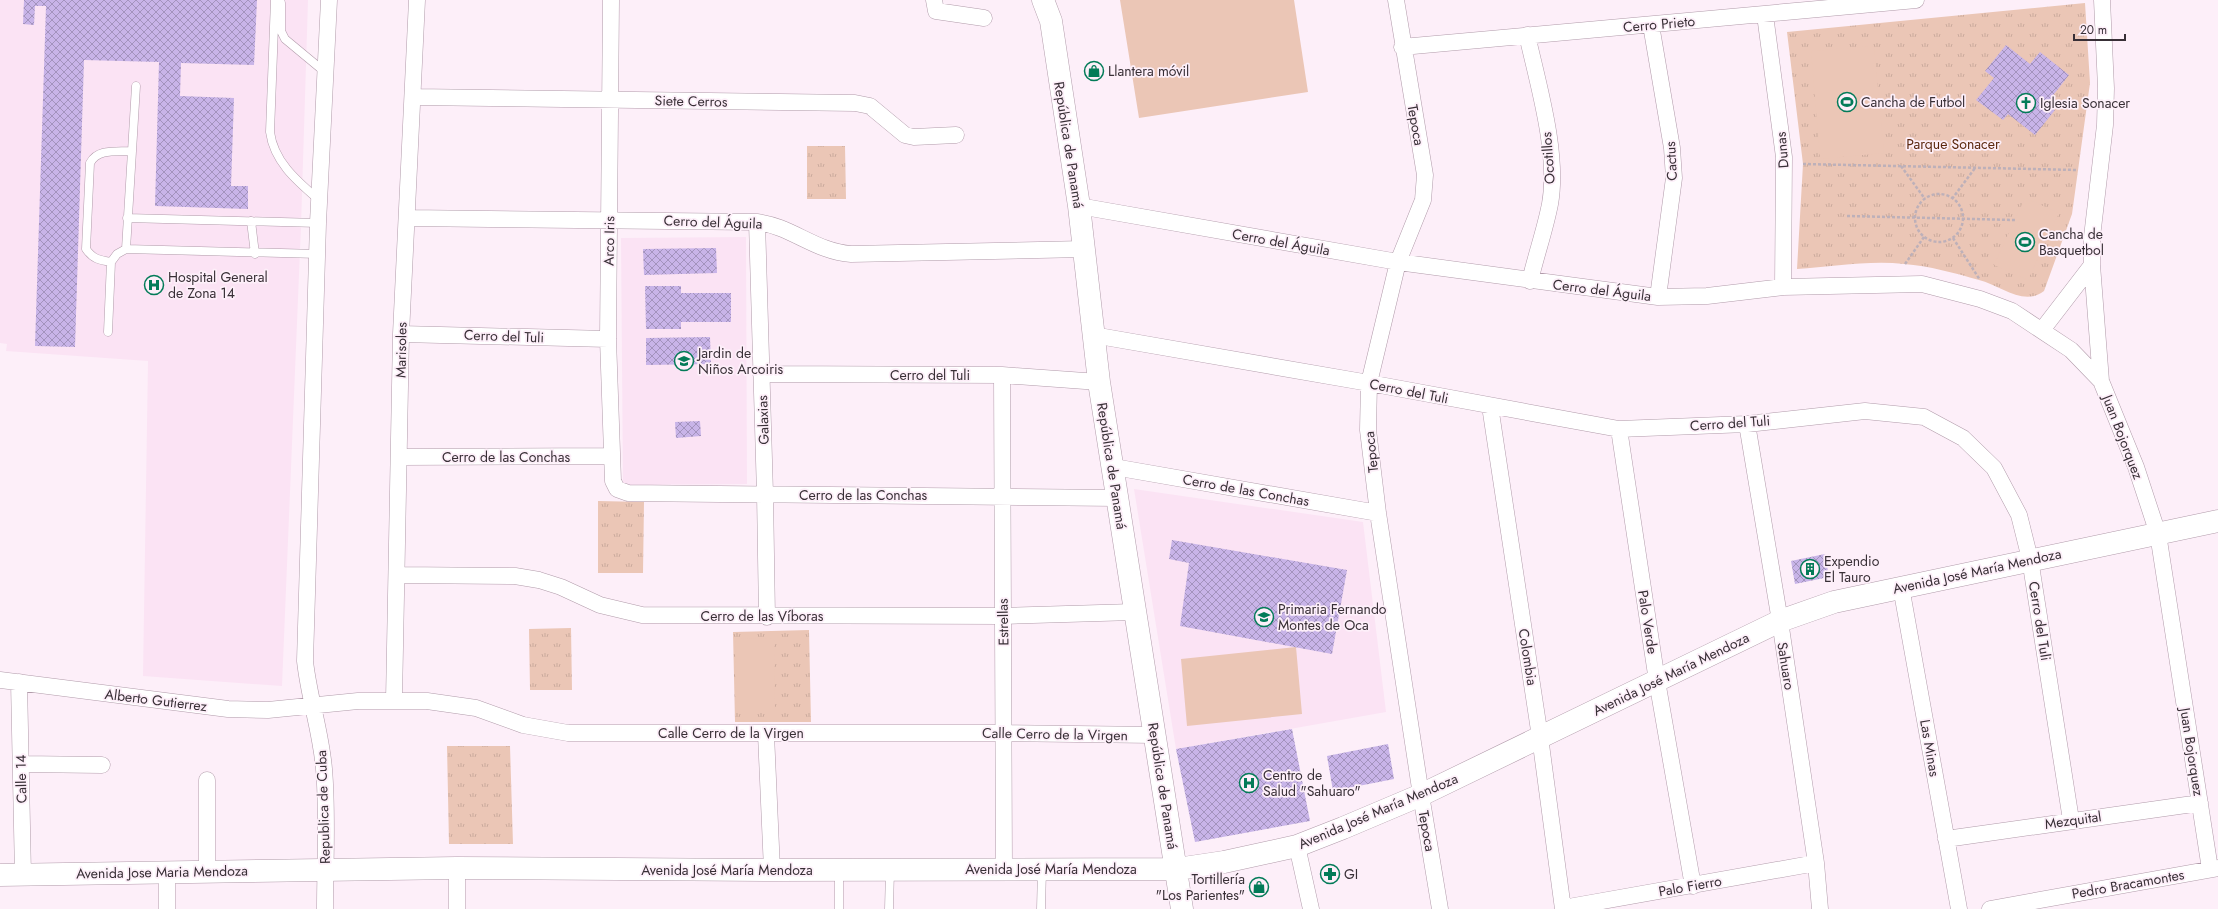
<svg xmlns="http://www.w3.org/2000/svg" width="2218" height="909" viewBox="0 0 2218 909" font-family="Jost,sans-serif">
<defs>
<pattern id="park-tufts" width="24" height="20" patternUnits="userSpaceOnUse"><rect width="24" height="20" fill="#ebc6b6"/><path d="M3 7l-1-3M5 7V3M7 7l1-3M15 17l-1-3M17 17v-4M19 17l1-3" fill="none" stroke="#caaa9d"/></pattern>
<pattern id="building-cross-hatch" width="8" height="8" patternUnits="userSpaceOnUse"><rect width="8" height="8" fill="#c8b4e8"/><path d="M0 0l8 8M0 8l8-8" fill="none" stroke="#a393bd"/></pattern>
</defs>
<rect width="100%" height="100%" fill="#fdeff9"/>
<!-- built -->
<path fill="#fbe3f4" d="M0 0H308L301 226 282 686 143 676 148 361 6 351 7 344 0 343Z
M746 237 747 484 623 485 621 238Z
M1134 489 1363 522 1386 712 1176 749Z"/>
<!-- park -->
<path fill="url(#park-tufts)" d="M2085 3 2090 83 2072 214 2044 291C2024 307 2000 285 1979 280 1955 273 1929 266 1904 264 1869 260 1832 267 1797 269L1803 164 1787 32Z
M807 146H845L846 199H807Z
M598 501 644 502 643 573H598Z
M571 628 572 690H530L529 629Z
M809 630 811 722H735L733 632Z
M447 746H510L513 844H449Z"/>
<!-- pitch -->
<path fill="#ebc6b6" d="M1120 0H1294L1308 92 1139 118Z
M1874 46 1884 153 1820 159 1811 51Z
M2025 198 2059 213 2028 280 1994 265Z
M774 638 775 711H736L735 639Z
M1296 647 1302 714 1187 726 1181 659Z"/>
<!-- building -->
<path fill="url(#building-cross-hatch)" d="M24 0H257L254 65 181 63 180 96 234 98 231 186H248V209L155 206 159 62 84 60 75 347 35 346 46 6H35L34 25 23 24Z
M2006 45 2030 64 2040 52 2069 75 2047 103 2055 110 2035 135 2008 114 2003 120 1976 100 1994 78 1985 71Z
M716 248 717 273 644 275 643 249Z
M645 286H681V293H731V322H681V329H646Z
M710 337 711 364 646 365V338Z
M700 421 701 436 676 438 675 422Z
M1172 540 1347 570 1332 654 1180 626 1189 563 1169 559Z
M1825 554 1829 577 1795 584 1791 561Z
M1292 729 1310 821 1195 842 1176 749Z
M1388 744 1394 779 1333 791 1327 756Z"/>
<g fill="none" stroke-linecap="round" stroke-linejoin="round">
<defs>
<path id="lane" d="M275 0 270 132C274 162 297 181 319 200
M281 3V31L285 39 326 73
M127 218 318 223
M251 221 255 254
M126 249 136 86
M111 262C99 260 93 259 86 249L90 163C98 148 117 152 132 151
M108 332 111 262 117 254 126 249 318 254
M839 870V909
M889 909 890 870
M1041 909 1042 869"/>
<path id="street" d="M611 0 608 339 613 481 617 489 628 493 1118 498
M934 0 936 11 984 18
M1396 0 1425 175 1423 200 1398 262 1369 383 1368 430 1378 513 1421 795 1440 909
M2102 0 2106 88 2105 125 2092 237V265L2101 381 2136 467 2158 534 2210 869
M1765 15 1784 157 1783 287
M1651 25 1672 148 1674 178 1658 297
M1527 35C1538 84 1559 154 1550 204 1545 230 1536 255 1530 281
M1402 47 1916 0
M414 97 855 103 870 106 905 135 914 137 956 135
M1079 206 1398 262 1658 297 1707 296 1783 287 1922 284 1980 299 2012 311 2071 350 2101 381
M408 218 757 222C791 226 816 252 851 254L1084 249
M757 222 765 494 767 617
M2042 330 2092 265
M401 334 608 339
M1093 335 1369 383 1619 429 1747 424 1865 411 1924 417 1963 438 1994 468 2019 515 2030 559 2071 820
M761 374 1002 375 1099 382
M1002 375 1004 869
M1490 406 1540 737 1563 909
M1747 424 1780 621 1816 863 1820 909
M1619 429 1657 681 1693 886
M400 457 612 456
M1114 467 1378 513
M397 575 515 576 539 580 561 587 600 605 642 615 1003 616 1134 612
M1901 587 1959 909
M0 680 228 709 268 710 358 701H427L476 708 523 725 568 733H1005L1155 735
M19 682 23 875
M394 700 401 334 417 0
M766 734 772 870
M21 764 102 765
M1946 839 2200 803
M1297 846 1311 909
M457 868V909
M167 871V909
M207 871V780
M1563 908 1816 863
M325 909C325 863 328 815 324 769 321 732 309 698 305 661L318 223 329 0
M1990 909 2218 868"/>
<path id="secondary" d="M1043 0 1051 21 1079 206 1099 382 1182 909
M0 875 457 868 772 870 1177 869 1224 862 1297 846 1343 828 1421 795 1780 621 1834 602 2218 521"/>
</defs>
<!-- lane casing -->
<use href="#lane" stroke="#b19baa" stroke-width="9"/>
<!-- street casing -->
<use href="#street" stroke="#b19baa" stroke-width="17"/>
<!-- secondary casing -->
<use href="#secondary" stroke="#b19baa" stroke-width="23"/>
<!-- path -->
<path stroke="#bdb0b9" stroke-width="2.5" stroke-dasharray="3 2" stroke-linecap="butt" d="M1803 164 2078 170
M1901 166 1925 199
M1915 218a24 24 0 1 1 48 0a24 24 0 1 1-48 0Z
M1952 199 1975 168
M1847 216 2015 220
M1953 238 1980 280
M1905 264 1924 237"/>
<!-- lane -->
<use href="#lane" stroke="#fff" stroke-width="8"/>
<!-- street -->
<use href="#street" stroke="#fff" stroke-width="16"/>
<!-- secondary -->
<use href="#secondary" stroke="#fff" stroke-width="22"/>
</g>
<!-- icons -->
<defs>
<symbol id="shop-ring" viewBox="-11 -11 22 22"><circle r="9.5" fill="#fdeff9" stroke="#037b58" stroke-width="1.5"/><path d="M-5-2.5h2.3a2.7 3.5 0 0 1 5.4 0H5L5.5 6h-11ZM-1.5-2.5h3a1.5 2.3 0 0 0-3 0Z" fill="#037b58"/></symbol>
<symbol id="stadium-ring" viewBox="-11 -11 22 22"><circle r="9.5" fill="#fdeff9" stroke="#037b58" stroke-width="1.5"/><path d="M0-5a6.5 5 0 1 0 0 10a6.5 5 0 1 0 0-10ZM-3.5-1.8h7v3.6h-7Z" fill="#037b58"/></symbol>
<symbol id="church-ring" viewBox="-11 -11 22 22"><circle r="9.5" fill="#fdeff9" stroke="#037b58" stroke-width="1.5"/><path d="M-1.2-6h2.4v3.5h3.3v2.4h-3.3V6h-2.4V-.1h-3.3v-2.4h3.3Z" fill="#037b58"/></symbol>
<symbol id="hospital-ring" viewBox="-11 -11 22 22"><circle r="9.5" fill="#fdeff9" stroke="#037b58" stroke-width="1.5"/><path d="M-5-5h3v3.5h4V-5h3V5h-3V1.5h-4V5h-3Z" fill="#037b58"/></symbol>
<symbol id="school-ring" viewBox="-11 -11 22 22"><circle r="9.5" fill="#fdeff9" stroke="#037b58" stroke-width="1.5"/><path d="M0-5L7-2L0 1L-7-2ZM-4 1L0 2.5L4 1V4Q0 6-4 4Z" fill="#037b58"/></symbol>
<symbol id="building-ring" viewBox="-11 -11 22 22"><circle r="9.5" fill="#fdeff9" stroke="#037b58" stroke-width="1.5"/><path d="M-4-6H4V6H1V3H-1V6H-4ZM-2.5-4.3h1.7v1.8h-1.7ZM.8-4.3h1.7v1.8H.8ZM-2.5-1h1.7V.8h-1.7ZM.8-1h1.7V.8H.8Z" fill="#037b58"/></symbol>
<symbol id="pharmacy-ring" viewBox="-11 -11 22 22"><circle r="9.5" fill="#fdeff9" stroke="#037b58" stroke-width="1.5"/><path d="M-2-6h4v4h4v4h-4v4h-4v-4h-4v-4h4Z" fill="#037b58"/></symbol>
</defs>
<g fill-rule="evenodd">
<use href="#shop-ring" x="1083" y="60" width="22" height="22"/>
<use href="#stadium-ring" x="1836" y="91" width="22" height="22"/>
<use href="#church-ring" x="2015" y="92" width="22" height="22"/>
<use href="#stadium-ring" x="2014" y="231" width="22" height="22"/>
<use href="#hospital-ring" x="143" y="274" width="22" height="22"/>
<use href="#school-ring" x="673" y="350" width="22" height="22"/>
<use href="#building-ring" x="1799" y="558" width="22" height="22"/>
<use href="#school-ring" x="1253" y="606" width="22" height="22"/>
<use href="#hospital-ring" x="1238" y="772" width="22" height="22"/>
<use href="#pharmacy-ring" x="1319" y="863" width="22" height="22"/>
<use href="#shop-ring" x="1248" y="876" width="22" height="22"/>
</g>
<g text-anchor="middle" dominant-baseline="central" stroke-width="3.5" stroke-linejoin="round" paint-order="stroke">
<!-- street labels -->
<g font-size="14" fill="#382f36" stroke="#fdeff9">
<text transform="translate(1659 24) rotate(-5)">Cerro Prieto</text>
<text transform="translate(691 101) rotate(1)">Siete Cerros</text>
<text transform="translate(1416 125) rotate(80)">Tepoca</text>
<text transform="translate(1069 145) rotate(81)">República de Panamá</text>
<text transform="translate(1782 150) rotate(-95)">Dunas</text>
<text transform="translate(1548 158) rotate(-94)">Ocotillos</text>
<text transform="translate(1671 161) rotate(-93)">Cactus</text>
<text transform="translate(713 222) rotate(2)">Cerro del Águila</text>
<text transform="translate(609 241) rotate(-89)">Arco Iris</text>
<text transform="translate(1281 242) rotate(10)">Cerro del Águila</text>
<text transform="translate(1602 290) rotate(7)">Cerro del Águila</text>
<text transform="translate(504 336) rotate(2)">Cerro del Tuli</text>
<text transform="translate(401 350) rotate(-89)">Marisoles</text>
<text x="930" y="375">Cerro del Tuli</text>
<text transform="translate(1409 391) rotate(11)">Cerro del Tuli</text>
<text transform="translate(763 420) rotate(-92)">Galaxias</text>
<text transform="translate(1730 423) rotate(-4)">Cerro del Tuli</text>
<text transform="translate(2123 437) rotate(69)">Juan Bojorquez</text>
<text transform="translate(1371 452) rotate(-96)">Tepoca</text>
<text x="506" y="457">Cerro de las Conchas</text>
<text transform="translate(1112 466) rotate(81)">República de Panamá</text>
<text transform="translate(1246 490) rotate(10)">Cerro de las Conchas</text>
<text x="863" y="495">Cerro de las Conchas</text>
<text transform="translate(1977 571) rotate(-12)">Avenida José María Mendoza</text>
<text x="762" y="616">Cerro de las Víboras</text>
<text transform="translate(2040 621) rotate(81)">Cerro del Tuli</text>
<text transform="translate(1003 622) rotate(-91)">Estrellas</text>
<text transform="translate(1648 622) rotate(81)">Palo Verde</text>
<text transform="translate(1528 657) rotate(81)">Colombia</text>
<text transform="translate(1786 666) rotate(81)">Sahuaro</text>
<text transform="translate(1671 674) rotate(-26)">Avenida José María Mendoza</text>
<text transform="translate(156 700) rotate(7)">Alberto Gutierrez</text>
<text x="731" y="733">Calle Cerro de la Virgen</text>
<text transform="translate(1055 734) rotate(1)">Calle Cerro de la Virgen</text>
<text transform="translate(1930 748) rotate(80)">Las Minas</text>
<text transform="translate(2192 752) rotate(81)">Juan Bojorquez</text>
<text transform="translate(21 779) rotate(-91)">Calle 14</text>
<text transform="translate(1163 786) rotate(81)">República de Panamá</text>
<text transform="translate(323 807) rotate(-92)">Republica de Cuba</text>
<text transform="translate(1378 811) rotate(-23)">Avenida José María Mendoza</text>
<text transform="translate(2073 820) rotate(-8)">Mezquital</text>
<text transform="translate(1427 831) rotate(80)">Tepoca</text>
<text x="1051" y="869">Avenida José María Mendoza</text>
<text x="727" y="870">Avenida José María Mendoza</text>
<text transform="translate(162 872) rotate(-1)">Avenida Jose Maria Mendoza</text>
<text transform="translate(2128 884) rotate(-10)">Pedro Bracamontes</text>
<text transform="translate(1690 886) rotate(-10)">Palo Fierro</text>
</g>
<!-- poi labels -->
<g font-size="14" fill="#382f36" stroke="#fdeff9" text-anchor="start">
<text x="1108" y="71">Llantera móvil</text>
<text x="1861" y="102">Cancha de Futbol</text>
<text x="2040" y="103">Iglesia Sonacer</text>
<text x="2039" y="234">Cancha de<tspan x="2039" dy="16">Basquetbol</tspan></text>
<text x="168" y="277">Hospital General<tspan x="168" dy="16">de Zona 14</tspan></text>
<text x="698" y="353">Jardin de<tspan x="698" dy="16">Niños Arcoiris</tspan></text>
<text x="1824" y="561">Expendio<tspan x="1824" dy="16">El Tauro</tspan></text>
<text x="1278" y="609">Primaria Fernando<tspan x="1278" dy="16">Montes de Oca</tspan></text>
<text x="1263" y="775">Centro de<tspan x="1263" dy="16">Salud "Sahuaro"</tspan></text>
<text x="1344" y="874">GI</text>
<text x="1245" y="879" text-anchor="end">Tortillería<tspan x="1245" dy="16">"Los Parientes"</tspan></text>
</g>
<!-- park labels -->
<g font-size="14" fill="#5b270d" stroke="#fdeff9">
<text x="1953" y="144">Parque Sonacer</text>
</g>
</g>
<!-- scale -->
<path d="M2074 34v6h51v-6" fill="none" stroke="#382f36" stroke-width="2"/>
<text x="2080" y="34" font-size="12" fill="#382f36" stroke="#fdeff9" stroke-width="3" paint-order="stroke">20 m</text>
</svg>
